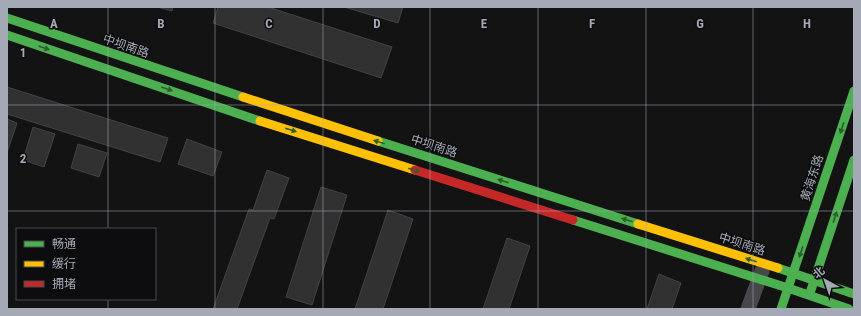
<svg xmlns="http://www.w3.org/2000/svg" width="861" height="316" viewBox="0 0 861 316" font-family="'Roboto Condensed','Noto Sans SC',sans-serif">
<rect width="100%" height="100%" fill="#131313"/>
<!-- building -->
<path fill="#313132" stroke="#424347" d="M157 7H173L172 11Z
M218 7H268L392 47 381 78 213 23Z
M344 7H403L398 23Z
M7 87 168 138 160 162 7 114Z
M7 119 17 123 8 150 7 149Z
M33 127 55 134 44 167 23 160Z
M187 139 222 152 213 176 178 164Z
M78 144 107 153 99 177 71 168Z
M267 170 289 178 274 219 270 218 237 309H213L249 209 253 210Z
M321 187 347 195 312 305 286 297Z
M388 210 413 219 383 309H355Z
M507 238 530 246 509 309H483Z
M659 274 681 283 672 309H647Z"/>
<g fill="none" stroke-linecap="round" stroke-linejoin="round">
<!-- street -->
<path stroke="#47484c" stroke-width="15" d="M748 309 762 271"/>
<!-- fast -->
<path stroke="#4caf50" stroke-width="9" d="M7 18 243 97
M7 35 260 121
M378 141 638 224
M573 220 788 288 849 309
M778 268 854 294
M810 293 854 160
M781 309 854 91"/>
<!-- slow -->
<path stroke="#ffc107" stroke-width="9" d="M243 97 378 141
M260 121 415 170
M638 224 778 268"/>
<!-- jam -->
<path stroke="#c62828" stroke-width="9" d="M415 170 573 220"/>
</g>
<!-- one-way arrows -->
<defs><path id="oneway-solid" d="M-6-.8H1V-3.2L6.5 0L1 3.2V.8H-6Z"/></defs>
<g fill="#2c5e30">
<use href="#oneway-solid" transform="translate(44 48) rotate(19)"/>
<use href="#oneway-solid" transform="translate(167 89) rotate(19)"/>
<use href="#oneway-solid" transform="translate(842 128) rotate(108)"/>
<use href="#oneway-solid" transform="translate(291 130) rotate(18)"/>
<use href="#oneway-solid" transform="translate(379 142) rotate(-162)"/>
<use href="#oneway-solid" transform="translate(414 170) rotate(18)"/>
<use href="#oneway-solid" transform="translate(503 181) rotate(-162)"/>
<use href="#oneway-solid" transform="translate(835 217) rotate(-72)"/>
<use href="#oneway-solid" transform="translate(627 220) rotate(-162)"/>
<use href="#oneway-solid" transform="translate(801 252) rotate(108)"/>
<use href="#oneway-solid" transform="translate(751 260) rotate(-162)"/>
</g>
<!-- grid -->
<path fill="none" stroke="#a3a9b5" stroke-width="1" stroke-opacity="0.55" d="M108 7V229M215 7V309M323 7V309M430 7V309M538 7V309M646 7V309M753 7V309M7 105H854M7 211H854M108 299V309"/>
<g text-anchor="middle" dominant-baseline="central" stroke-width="3" stroke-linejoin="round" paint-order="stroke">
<!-- street labels -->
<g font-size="12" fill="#a3a9b5" stroke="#0d0d0f">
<text transform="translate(126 46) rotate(19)">中坝南路</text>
<text transform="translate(434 146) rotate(18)">中坝南路</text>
<text transform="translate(812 178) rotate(-72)">黄海东路</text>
<text transform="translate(742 244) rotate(18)">中坝南路</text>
</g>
</g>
<g font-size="13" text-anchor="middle" font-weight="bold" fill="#a3a9b5" stroke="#0d0d0f" stroke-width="3" stroke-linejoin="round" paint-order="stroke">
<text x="54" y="28">A</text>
<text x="161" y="28">B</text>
<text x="269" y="28">C</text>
<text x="377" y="28">D</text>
<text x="484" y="28">E</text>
<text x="592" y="28">F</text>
<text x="700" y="28">G</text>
<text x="807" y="28">H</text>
<text x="23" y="57">1</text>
<text x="23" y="163">2</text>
</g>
<!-- border -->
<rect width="861" height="316" fill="none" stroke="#a3a9b5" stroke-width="16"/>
<!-- legend -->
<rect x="16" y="228" width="140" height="72" fill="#0d0d0f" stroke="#494b51"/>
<rect x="24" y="241" width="20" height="6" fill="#4caf50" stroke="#494b51"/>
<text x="52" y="248" font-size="12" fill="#a3a9b5">畅通</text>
<rect x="24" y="261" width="20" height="6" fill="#ffc107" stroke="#494b51"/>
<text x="52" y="268" font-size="12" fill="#a3a9b5">缓行</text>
<rect x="24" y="281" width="20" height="6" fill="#c62828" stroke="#494b51"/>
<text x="52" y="288" font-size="12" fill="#a3a9b5">拥堵</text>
<!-- north arrow -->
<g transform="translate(825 280) rotate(320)" stroke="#0d0d0f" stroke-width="3" paint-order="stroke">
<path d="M0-3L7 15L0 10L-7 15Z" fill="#a3a9b5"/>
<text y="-6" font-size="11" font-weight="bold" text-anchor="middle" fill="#a3a9b5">北</text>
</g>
</svg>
